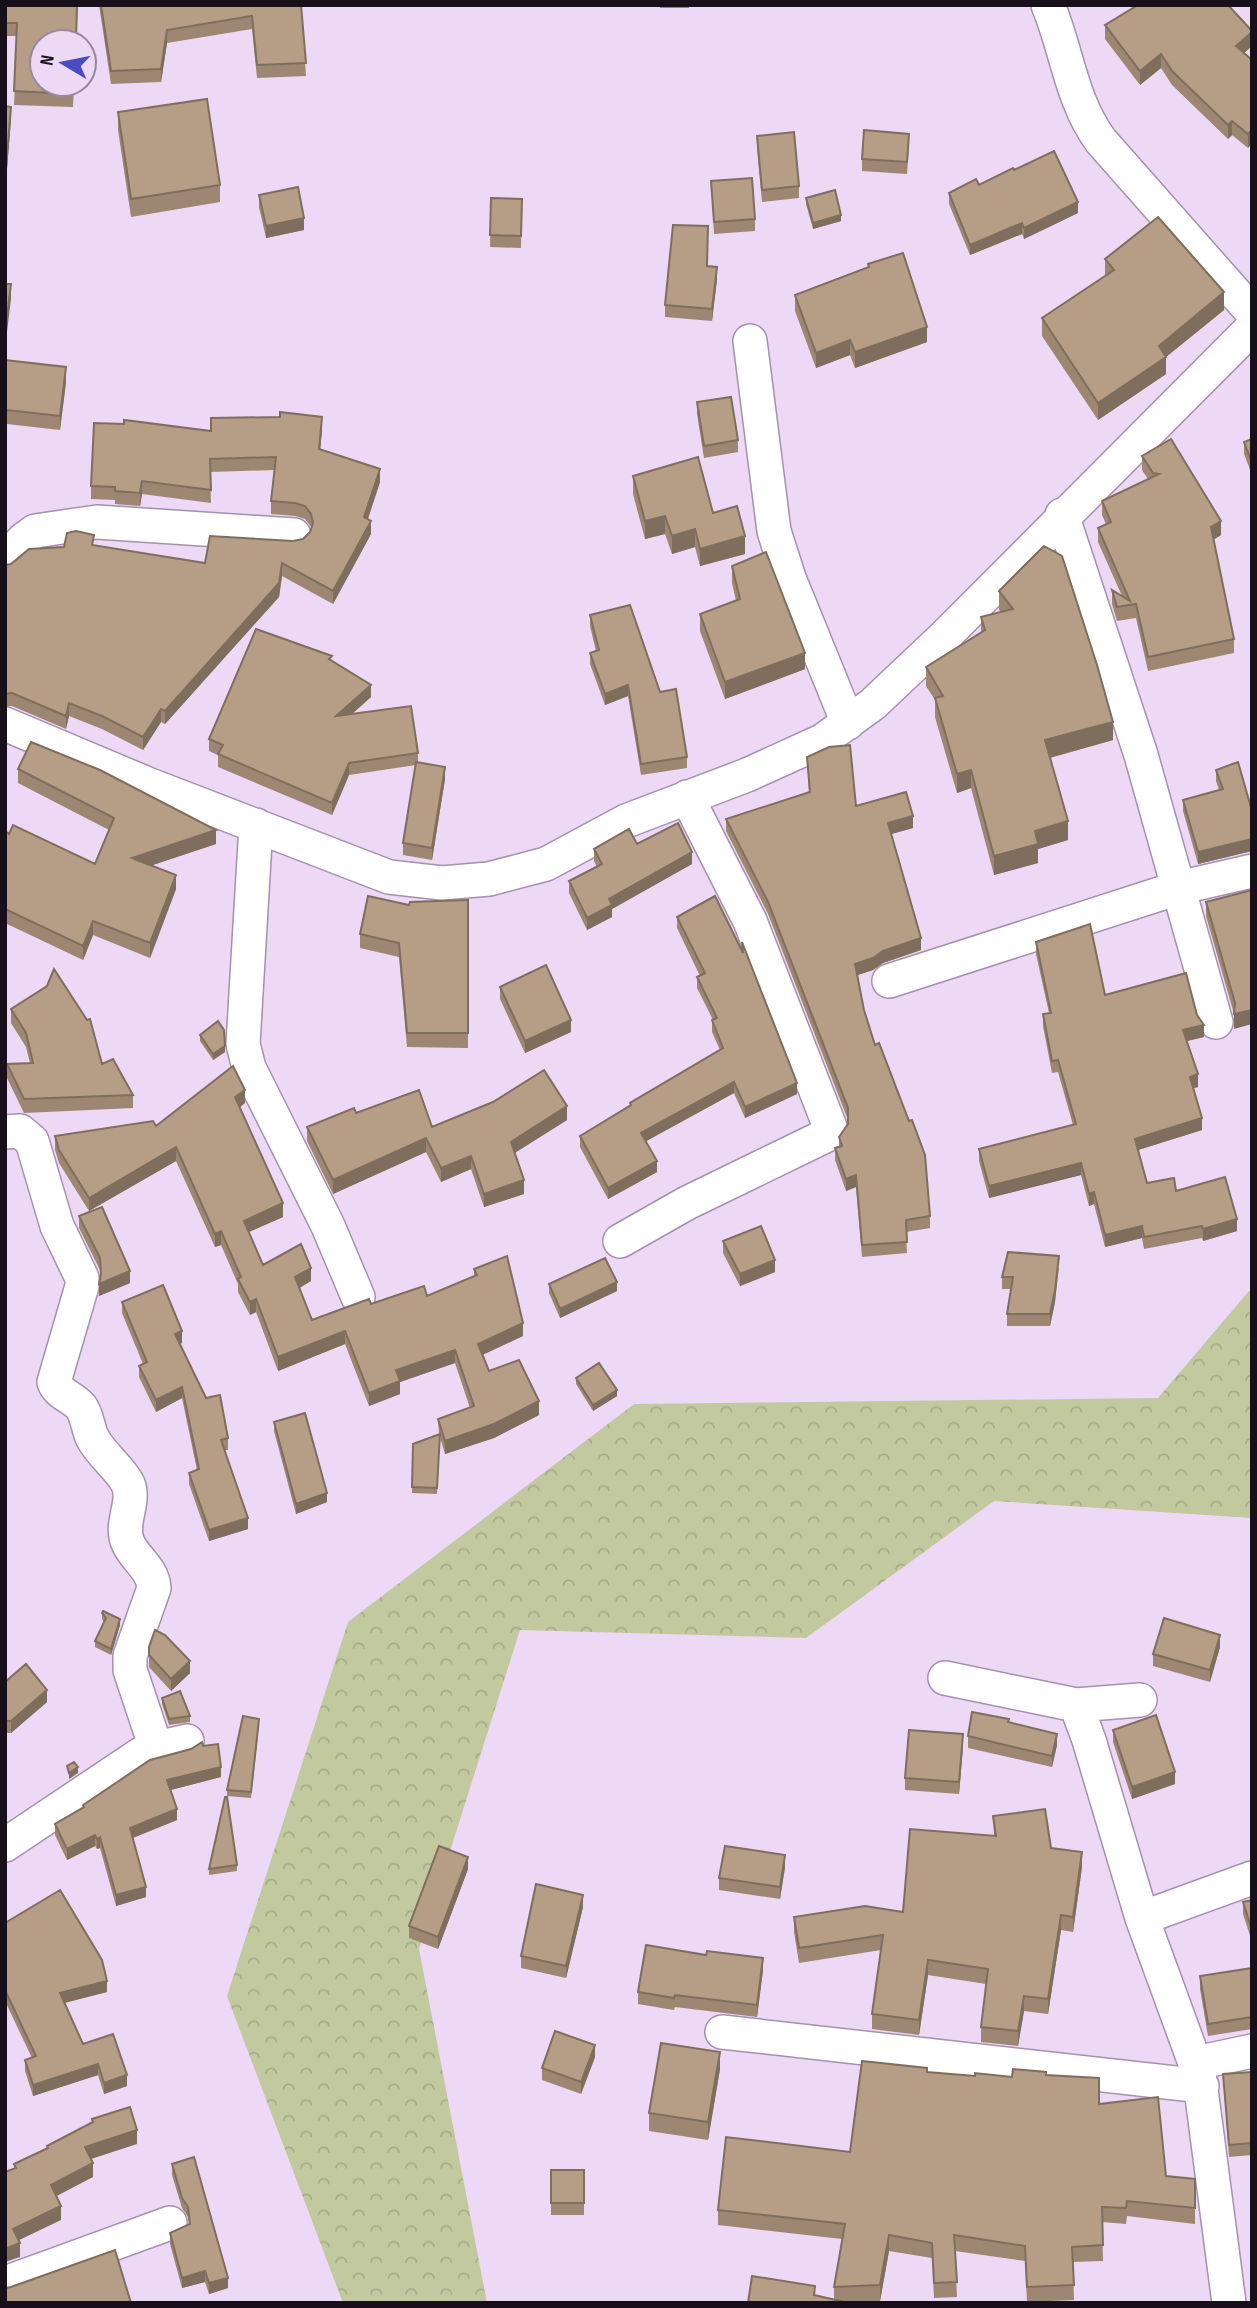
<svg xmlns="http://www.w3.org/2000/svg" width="1257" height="2308" viewBox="0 0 1257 2308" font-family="'Sofia Sans Condensed',sans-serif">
<defs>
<pattern id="forest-crowns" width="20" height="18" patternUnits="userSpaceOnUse" patternTransform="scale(1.75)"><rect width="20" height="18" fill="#c2c99e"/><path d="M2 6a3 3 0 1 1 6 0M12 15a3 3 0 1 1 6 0" fill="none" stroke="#a6ac88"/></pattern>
</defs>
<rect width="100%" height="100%" fill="#edd8f6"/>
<!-- forest -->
<path fill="url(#forest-crowns)" d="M1249 1291H1252V1518L994 1501 806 1638 520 1630 419 1949 487 2303H343L227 1996 348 1622 634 1404 1158 1398Z"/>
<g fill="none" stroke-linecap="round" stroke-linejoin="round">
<defs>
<path id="minor" d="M1048 5C1067 50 1071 101 1101 141L1252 312
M750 341 774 531 789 578 848 723
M1062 515 1141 755 1216 1022
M5 559 24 539 35 531 97 522 294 535
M5 724 150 785 389 877 442 883 489 879 546 864 626 821 747 775 822 741 873 704 946 635 1252 328
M256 825 243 1044 249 1068 328 1226 358 1297
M889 981 1178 888 1252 871
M5 1132 20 1131 32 1141 57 1226 82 1278V1286L54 1382C58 1394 73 1397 81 1407 87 1415 88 1428 92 1437 101 1455 120 1468 128 1484 136 1502 119 1524 128 1543 135 1559 153 1569 154 1588L130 1656V1670L156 1748
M620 1241 687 1203 825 1136 829 1133 830 1127 750 921 687 797
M945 1678 1076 1705 1140 1700
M1076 1705 1089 1740 1142 1918 1199 2074 1229 2303
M5 1845 141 1754 156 1748 187 1741
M1142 1918 1252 1878
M722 2032 1202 2086
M1196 2063 1252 2051
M5 2283 170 2223"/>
</defs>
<!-- minor casing -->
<use href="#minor" stroke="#a591ad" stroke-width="36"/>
<!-- minor -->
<use href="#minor" stroke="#fff" stroke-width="33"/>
</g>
<!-- wall -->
<path fill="#9d8772" d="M5 5H78L73 107 14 105 17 36H5Z
M99 5H301L306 76 257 78 252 29 167 43 161 82 111 84Z
M657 5H689V8H660V6Z
M1105 25 1252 31V46L1244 53 1252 60V143L1248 148 1232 135 1228 139 1172 85 1161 68 1140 85 1105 39Z
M118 112 220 185V202L131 217 118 130Z
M757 136 799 186V198L762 202 757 148Z
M909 146 907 174 862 171V159Z
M1014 170 1078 213 1024 239 1022 234 970 255 949 204V193L979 185Z
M711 181 755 219V231L714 234Z
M259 195 304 230 266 238 259 207Z
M491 198 522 199 521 248 490 247Z
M806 198 841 221 813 229 806 204Z
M1105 259 1224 310 1166 357V374L1098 420 1042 336V318L1105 276Z
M868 264 927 342 855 368 850 355 816 368 795 311V295L868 267Z
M707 266 717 279 712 321 665 317V305Z
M5 360 66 382 60 430 7 424Z
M697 402 738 440V452L704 458 697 414Z
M322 430 320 449 380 482 368 519 371 534 333 604 282 576 279 597 165 724 161 722 143 750 102 729 69 716 66 729 12 706 5 707V565L11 564 94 545 205 563 303 539 310 532 312 528 305 519 295 516 271 514V501L274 470 210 472 211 503 142 494 140 506 115 504V500L91 499V486L211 431Z
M1252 439V475L1244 454V442Z
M1142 456 1221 535 1213 540 1234 639V653L1148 671 1136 618 1117 621 1112 604V590L1122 596 1098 542V528L1106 524 1102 515V501L1148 479 1142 470Z
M633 476 713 513 745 554 700 566 695 547 672 554 665 534 645 539 633 494Z
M732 566 805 669 725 699 700 631V614L736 601 732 583Z
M999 591 1113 740 1050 758 1068 840 1038 849V863L994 875 971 788 957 793 935 717V700L926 686V667L981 632V617L1001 612 999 610Z
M590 615 660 692 687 757V768L641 775 628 696 605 705 590 664V653L596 651 590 626Z
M332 661 371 697 352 714 418 753V762L445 779 432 860 403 855V843L416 765 349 775 332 815 218 767V755L209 751V739Z
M807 757 856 806 913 828 891 834 921 950 883 963 873 970 857 975 864 1010 930 1216V1228L906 1232 907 1253 862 1257 856 1187 846 1191 835 1160V1148L839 1147V1137L848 1124V1120L768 914 726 831V819L809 793Z
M18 769 216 844 152 865 176 889 150 958 93 935 83 960 5 923V831L9 834 95 864 109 830 18 783Z
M1216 770 1252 811V851L1198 864 1183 811V800L1219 790 1216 781Z
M637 844 692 864 612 909V917L587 930 569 893V881L597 867 594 861V849Z
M1252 890 1234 1029V1014L1206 916V902Z
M468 900V1048L407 1047 399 957 360 948V934L409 905Z
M677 917 742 950V942L797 1094 745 1118 734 1093 646 1141 657 1172 608 1199 580 1147V1136L630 1105V1103L720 1050 712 1032V1020H713L697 988V977L700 976 677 928Z
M1036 942 1105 995 1204 1037 1186 1041 1198 1087 1193 1088 1202 1130 1138 1150 1147 1183 1176 1191 1237 1231 1203 1241 1202 1238 1144 1249 1142 1238 1105 1247 1094 1204 1089 1206 1081 1175 989 1198 979 1161V1149L1073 1125 1058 1072 1052 1073 1043 1026V1014L1049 1013 1036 954Z
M500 987 571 1032 525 1053 500 999Z
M11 1009 133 1095V1108L24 1113 7 1078V1064L30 1063 26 1047 11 1023Z
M200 1035 225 1052 213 1060 200 1041Z
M245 1103 240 1107 283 1217 249 1232 263 1265 311 1281 300 1288 312 1320 371 1304 427 1296 474 1277V1269L523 1336 482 1355 489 1371 539 1415 494 1438 445 1454 440 1437 437 1494 412 1493 413 1444 439 1435 438 1419 470 1408 455 1363 400 1382V1394L369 1406 345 1344 278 1371 256 1312 250 1315 238 1292V1284L221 1245 215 1247 176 1161 89 1211 59 1163 55 1150V1136L156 1126Z
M356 1113 432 1127 567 1120 515 1153 524 1194 484 1207 471 1169 441 1182 426 1152 333 1194 307 1141V1127Z
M79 1216 130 1283 99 1296 100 1278V1270L79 1228Z
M723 1241 775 1272 740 1286 723 1253Z
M1059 1268 1055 1302 1050 1326H1007V1314L1011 1289H1002V1277Z
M549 1284 617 1291 560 1318 549 1293Z
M122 1302 182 1343 179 1344 228 1438V1450H225L248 1529 209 1541 189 1484V1473L197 1470 182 1398 156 1412 139 1377V1366L143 1364 122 1313Z
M576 1378 617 1396 593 1411 576 1384Z
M274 1422 327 1502 296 1514 274 1431Z
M102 1613 120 1625 111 1655 95 1647V1641L104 1622 102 1619Z
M149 1647 190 1673 171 1691 149 1667Z
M1220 1647 1210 1682 1153 1666V1654Z
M5 1682 47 1702 11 1733H5Z
M162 1698 190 1716V1722L169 1725 162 1704Z
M1009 1722 1057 1745 1052 1767 968 1748V1736Z
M259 1725 251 1798 227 1796V1790Z
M1113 1730 1175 1784 1132 1799 1113 1742Z
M963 1746 959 1794 905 1790V1778Z
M221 1777 170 1790 177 1820 133 1838 146 1897 116 1906 100 1848 97 1849 95 1846 67 1860 55 1835V1824L83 1807V1805Z
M993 1816 1082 1867 1073 1932 1061 1930 1048 2014 1024 2011 1018 2046 981 2042V2027L986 1984 928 1975 919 2035 872 2029V2014L881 1950 799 1963 794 1932V1917L903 1912 994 1836Z
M237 1865V1871L209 1875V1869Z
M785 1867 780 1899 719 1890V1878Z
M468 1869 438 1949 409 1938V1926Z
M1252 1900V1942L1243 1914V1902Z
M583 1907 566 1978 521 1968V1956Z
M5 1923 107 1992 64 2003 83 2044 127 2086 104 2094 98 2075 33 2096 25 2071V2060L32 2058 5 2001Z
M1252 1968V2029L1208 2036 1200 1989V1976Z
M763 1970 757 2017 675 2007 674 2010 638 2004V1992Z
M595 2057 581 2094 542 2080V2068Z
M862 2061 927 2068V2072L975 2076V2073L1012 2077 1013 2069 1046 2072V2075L1099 2078V2104L1158 2097 1166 2176 1195 2179V2224L1127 2216 1126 2224 1102 2222 1103 2261 1073 2262 1074 2300 1027 2302 1025 2261 955 2251 957 2297 934 2298 932 2258 889 2251 880 2301 846 2302 849 2303H748L752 2276 815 2286V2295L834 2299V2287L842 2239 718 2225V2210L726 2137 850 2152Z
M720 2069 708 2140 649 2131V2113Z
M1252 2072V2155L1229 2157 1223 2074Z
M172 2164 228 2288 209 2294 205 2282 182 2288 170 2244V2233L189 2224 188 2217 182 2208 172 2175Z
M551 2170H584V2215H551Z"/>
<!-- shaded-wall -->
<path fill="#7f6e5d" d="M167 30V43L161 82V69Z
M1252 32V46L1236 60V46Z
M1161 54V68L1140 85V71Z
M11 107V119L6 181V169Z
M1232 121V135L1228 139V125Z
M1252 129V143L1248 148V134Z
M1078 202V213L1024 239V228Z
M841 215V221L813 229V223Z
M304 218V230L266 238V226Z
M1022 223V234L970 255V245Z
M717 267V279L712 321V309Z
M11 284V299L5 348V334Z
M1224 292V310L1166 357V374L1098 420V403L1159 346Z
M927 327V342L855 368V352Z
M850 340V355L816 368V353Z
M66 367V382L60 430V416Z
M7 410V424L5 428V414Z
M322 417V430L319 462V449Z
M380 469V482L364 530V517Z
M142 481V494L140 506V493Z
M665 516V534L645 539V521Z
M371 521V534L333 604V591Z
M1221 521V535L1211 541V527Z
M695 529V547L672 554V536Z
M745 536V554L700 566V549Z
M282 563V576L279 597 165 724V711Z
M805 653V669L725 699V682Z
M371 685V697L336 728V716Z
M628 685V696L605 705V694Z
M69 703V716L66 729V716Z
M161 709V722L143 750V737Z
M1113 722V740L1045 759V740Z
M349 763V775L332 815V803Z
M445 767V779L432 860V848Z
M971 770V788L957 793V774Z
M913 816V828L888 835V823Z
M1068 821V840L1038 849V863L994 875V856L1035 831Z
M216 830V844L132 872V858Z
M1252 839V851L1198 864V852Z
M692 852V864L612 909V917L587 930V918L609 899Z
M176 875V889L150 958V943Z
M93 921V935L83 960V946Z
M921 938V950L883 963 873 970 855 976V964L883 951Z
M1252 1010V1024L1234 1029V1014Z
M571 1020V1032L525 1053V1041Z
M1204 1025V1037L1183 1042V1030Z
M225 1046V1052L213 1060V1054Z
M1198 1074V1087L1190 1089V1077Z
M734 1082V1093L641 1144V1133Z
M797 1083V1094L745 1118V1107Z
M245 1090V1103L235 1111V1097Z
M567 1106V1120L511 1155V1142Z
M1202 1118V1130L1135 1151V1139Z
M426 1138V1152L333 1194V1180Z
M176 1147V1161L89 1211V1198Z
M471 1156V1169L441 1182V1168Z
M657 1161V1172L608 1199V1188Z
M1081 1163V1175L989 1198V1186Z
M856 1175V1187L846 1191V1179Z
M524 1180V1194L484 1207V1194Z
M1094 1192V1204L1089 1206V1194Z
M283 1203V1217L244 1234V1221Z
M1237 1219V1231L1203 1241V1229Z
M1142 1226V1238L1105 1247V1235Z
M221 1231V1245L215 1247V1234Z
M1059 1256 1055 1302 1050 1326V1314Z
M775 1260V1272L740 1286V1274Z
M311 1268V1281L295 1290V1277Z
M130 1271V1283L99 1296V1284Z
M617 1282V1291L560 1318V1309Z
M256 1299V1312L250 1315V1302Z
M523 1323V1336L478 1357V1344Z
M182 1331V1343L175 1346V1334Z
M345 1331V1344L278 1371V1357Z
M455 1350V1363L400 1382V1394L369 1406V1393L396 1370Z
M182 1387V1398L156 1412V1400Z
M617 1390V1396L593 1411V1405Z
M539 1401V1415L494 1438 445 1454V1441Z
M327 1493V1502L296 1514V1504Z
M248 1518V1529L209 1541V1530Z
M120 1619V1625L111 1655V1649Z
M1220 1635V1647L1210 1682V1670Z
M190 1661V1673L171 1691V1679Z
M47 1690V1702L11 1733V1721Z
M963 1734V1746L959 1794V1782Z
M1057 1734V1745L1052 1767V1756Z
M78 1767V1773L69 1779V1773Z
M221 1767V1777L167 1791V1780Z
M1175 1772V1784L1132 1799V1787Z
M177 1809V1820L130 1839V1828Z
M95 1835V1846L67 1860V1849Z
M100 1837V1848L97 1849V1839Z
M1082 1852V1867L1073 1932V1917Z
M785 1855V1867L780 1899V1887Z
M468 1857V1869L438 1949V1937Z
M146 1887V1897L116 1906V1895Z
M583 1895V1907L566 1978V1966Z
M1061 1915V1930L1048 2014V1999Z
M763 1958V1970L757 2017V2005Z
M928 1960V1975L919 2035V2020Z
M107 1981V1992L60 2004V1993Z
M1024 1996V2011L1018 2046V2031Z
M595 2045V2057L581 2094V2082Z
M720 2052V2069L708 2140V2122Z
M98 2064V2075L33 2096V2085Z
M127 2075V2086L104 2094V2083Z
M137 2130V2144L85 2161V2147Z
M93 2163V2177L51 2199V2185Z
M61 2206V2220L13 2243V2229Z
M889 2235V2251L880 2301V2285Z
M20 2243V2257L5 2262V2249Z
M205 2271V2282L182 2288V2278Z
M228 2278V2288L209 2294V2283Z"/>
<!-- building -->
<path fill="#b69d85" stroke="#7f6e5d" stroke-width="2" d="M5 5H77L76 42H42V84H74L73 94 14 91 17 23H5Z
M101 5H301L306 63 257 65 252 16 167 30 161 69 111 71Z
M1138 5H1228L1252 31V32L1236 46 1252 60V129L1248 134 1232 121 1228 125 1172 71 1161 54 1140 71 1105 25Z
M207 99 220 185 131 199 118 112Z
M5 106 11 107 6 169H5Z
M864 130 909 134 907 162 862 159Z
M794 132 799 186 762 190 757 136Z
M1054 151 1078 202 1024 228 1022 223 970 245 949 193 976 179 979 185 1013 168 1014 170Z
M752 178 755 219 714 222 711 181Z
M298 187 304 218 266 226 259 195Z
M835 190 841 215 813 223 806 198Z
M491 198 522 199 521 236 490 235Z
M1158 217 1224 292 1159 346 1166 357 1098 403 1042 318 1114 270 1105 259Z
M673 225 708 226 707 266 717 267 712 309 665 305Z
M903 253 927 327 855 352 850 340 816 353 795 295 869 267 868 264Z
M5 284H11L5 334Z
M5 360 66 367 60 416 7 410 5 414Z
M731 397 738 440 704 446 697 402Z
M280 412 322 417 319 449 380 469 364 517 371 521 333 591 282 563 279 583 165 711 161 709 143 737 102 716 69 703 66 716 12 693 5 694V565L11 564 29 549 64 547 67 533 76 531 94 535 92 545 205 563 210 536 293 541 303 539 310 532 313 523 311 514 305 506 295 503 271 501 276 457 210 459 211 490 142 481 140 493 115 491V487L91 486 94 423 124 424V420L211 431V418L280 417Z
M1171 439 1221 521 1211 527 1234 639 1148 657 1136 604 1117 607 1112 590 1130 601 1098 528 1111 522 1102 501 1159 474 1153 473 1142 456Z
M1252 439V463L1244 442Z
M698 457 713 513 737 506 745 536 700 549 695 529 672 536 665 516 645 521 633 476Z
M1044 546 1062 556 1097 665 1113 722 1045 740 1068 821 1035 831 1038 844 994 856 971 770 957 774 935 698 943 696 926 667 985 630 981 617 1013 609 999 591Z
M766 552 805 653 725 682 700 614 740 599 732 566Z
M630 605 660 692 676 689 687 757 641 764 628 685 605 694 590 653 599 650 590 615Z
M256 629 332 656 329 659 371 685 336 716 411 706 418 753 349 763 332 803 218 754 223 745 209 739Z
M31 742 100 770 216 830 132 858 176 875 150 943 93 921 83 946 5 909V831L9 834 13 825 95 864 114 818 18 769Z
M850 745 856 806 906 792 913 816 888 823 921 938 883 951 873 958 855 964 864 1010 875 1045 879 1043 909 1121 912 1120 925 1155 930 1216 906 1220 907 1242 862 1245 856 1175 846 1179 835 1148 842 1146 839 1137 848 1124V1108L768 902 726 819 810 792 807 757 829 747Z
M416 762 445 767 432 848 403 843Z
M1238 762 1252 811V839L1198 852 1183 800 1223 789 1216 770Z
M678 823 692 852 609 899 612 905 587 918 569 881 602 864 594 849 629 829 637 844Z
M1252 890V1010L1234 1014 1235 1003 1206 902Z
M368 896 409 905 410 902 468 900V1033H407L399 943 360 934Z
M715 896 743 953 742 942 797 1083 745 1107 734 1082 641 1133 657 1161 608 1188 580 1136 631 1105 630 1103 723 1048 712 1020 717 1018 697 977 705 973 677 917Z
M1090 924 1105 995 1186 973 1197 1015 1204 1025 1183 1030 1198 1074 1190 1077 1202 1118 1135 1139 1147 1183 1174 1178 1176 1191 1225 1177 1237 1219 1203 1229 1202 1226 1144 1237 1142 1226 1105 1235 1094 1192 1089 1194 1081 1163 989 1186 979 1149 1076 1124 1058 1060 1052 1061 1043 1014 1051 1013 1036 942Z
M546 965 571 1020 525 1041 500 987Z
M54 969 87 1020 90 1019 102 1064 113 1059 133 1095 24 1099 7 1064 33 1063 26 1033 11 1009 47 986Z
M218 1021 224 1030 225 1046 213 1054 200 1035Z
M233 1066 245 1090 235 1097 283 1203 244 1221 263 1265 301 1244 311 1268 295 1277 312 1320 369 1299 371 1304 424 1286 427 1296 477 1275 474 1269 507 1256 523 1323 478 1344 489 1371 519 1360 539 1401 494 1424 445 1441 438 1419 474 1406 455 1350 396 1370 400 1381 369 1393 345 1331 278 1357 256 1299 250 1302 238 1279 241 1277 221 1231 215 1234 176 1147 89 1198 59 1150 55 1136 153 1121 156 1126Z
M544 1070 567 1106 511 1142 524 1180 484 1194 471 1156 441 1168 426 1138 333 1180 307 1127 354 1108 356 1113 419 1090 432 1127 493 1102Z
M102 1207 130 1271 99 1284 101 1274 100 1258 79 1216Z
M761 1226 775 1260 740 1274 723 1241Z
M1008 1252 1059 1256 1055 1290 1050 1314H1007L1013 1277H1002Z
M605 1258 617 1282 560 1309 549 1284Z
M163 1285 182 1331 175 1334 206 1398 220 1395 228 1438 221 1440 248 1518 209 1530 189 1473 199 1469 182 1387 156 1400 139 1366 147 1362 122 1302Z
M599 1363 617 1390 593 1405 576 1378Z
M305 1413 327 1493 296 1504 274 1422Z
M440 1434 437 1488 412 1487 413 1444Z
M103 1611 120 1619 111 1649 95 1641 106 1618 102 1613Z
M1164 1618 1220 1635 1210 1670 1153 1654Z
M155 1630 165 1635 190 1661 171 1679 149 1655V1647Z
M26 1664 47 1690 11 1721H5V1682Z
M180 1691 190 1716 169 1719 162 1698Z
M972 1712 1009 1719 1008 1722 1057 1734 1052 1756 968 1736Z
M1156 1715 1175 1772 1132 1787 1113 1730Z
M243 1716 259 1719 251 1792 227 1790Z
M909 1730 963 1734 959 1782 905 1778Z
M202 1742 203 1746 218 1744 221 1767 167 1780 177 1809 130 1828 146 1887 116 1895 100 1837 97 1839 95 1835 67 1849 55 1824 84 1807 83 1805 150 1760 191 1749Z
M74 1762 78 1767 69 1773 67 1766Z
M225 1797H227L237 1865 209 1869Z
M1045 1809 1051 1848 1082 1852 1073 1917 1061 1915 1048 1999 1024 1996 1018 2031 981 2027 988 1969 928 1960 919 2020 872 2014 883 1935 799 1948 794 1917 865 1906 903 1912 910 1829 996 1836 993 1816Z
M439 1846 468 1857 438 1937 409 1926Z
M725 1846 785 1855 780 1887 719 1878Z
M536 1884 583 1895 566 1966 521 1956Z
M60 1890 102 1960 107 1981 60 1993 83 2044 113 2034 127 2075 104 2083 98 2064 33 2085 25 2060 36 2056 5 1990V1923Z
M1252 1900V1930L1243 1902Z
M646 1945 706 1955 707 1951 763 1958 757 2005 675 1995 674 1998 638 1992Z
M1252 1968V2017L1208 2024 1200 1976Z
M555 2031 595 2045 581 2082 542 2068Z
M661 2043 720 2052 708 2122 649 2113Z
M862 2061 927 2068V2072L975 2076V2073L1012 2077 1013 2069 1046 2072V2075L1099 2078V2104L1158 2097 1166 2176 1195 2179V2208L1127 2201 1126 2208 1102 2207 1103 2245 1072 2247 1074 2285 1027 2287 1025 2246 954 2235 957 2282 934 2283 932 2243 889 2235 880 2285 834 2287 845 2224 718 2210 726 2137 850 2152Z
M1252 2072V2143L1229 2145 1223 2074Z
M130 2107 137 2130 85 2147 93 2163 51 2185 61 2206 13 2229 20 2243 5 2249V2172L16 2168 14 2164 48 2148 47 2146 93 2122 92 2119Z
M194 2157 228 2278 209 2283 205 2271 182 2278 170 2233 190 2224 188 2207 182 2198 172 2164Z
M551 2170H584V2203H551Z
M115 2250 131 2303H5V2288L11 2287Z
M752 2276 815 2286 814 2295 849 2303H748Z"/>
<!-- border -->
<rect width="1257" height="2308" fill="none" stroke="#17101a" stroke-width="14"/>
<!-- north arrow -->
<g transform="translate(63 63) rotate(280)"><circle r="33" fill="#edd8f6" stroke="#97889e" stroke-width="2"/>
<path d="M0-5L12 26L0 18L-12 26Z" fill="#4c4cc2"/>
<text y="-10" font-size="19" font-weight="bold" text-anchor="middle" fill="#17101a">N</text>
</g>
</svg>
